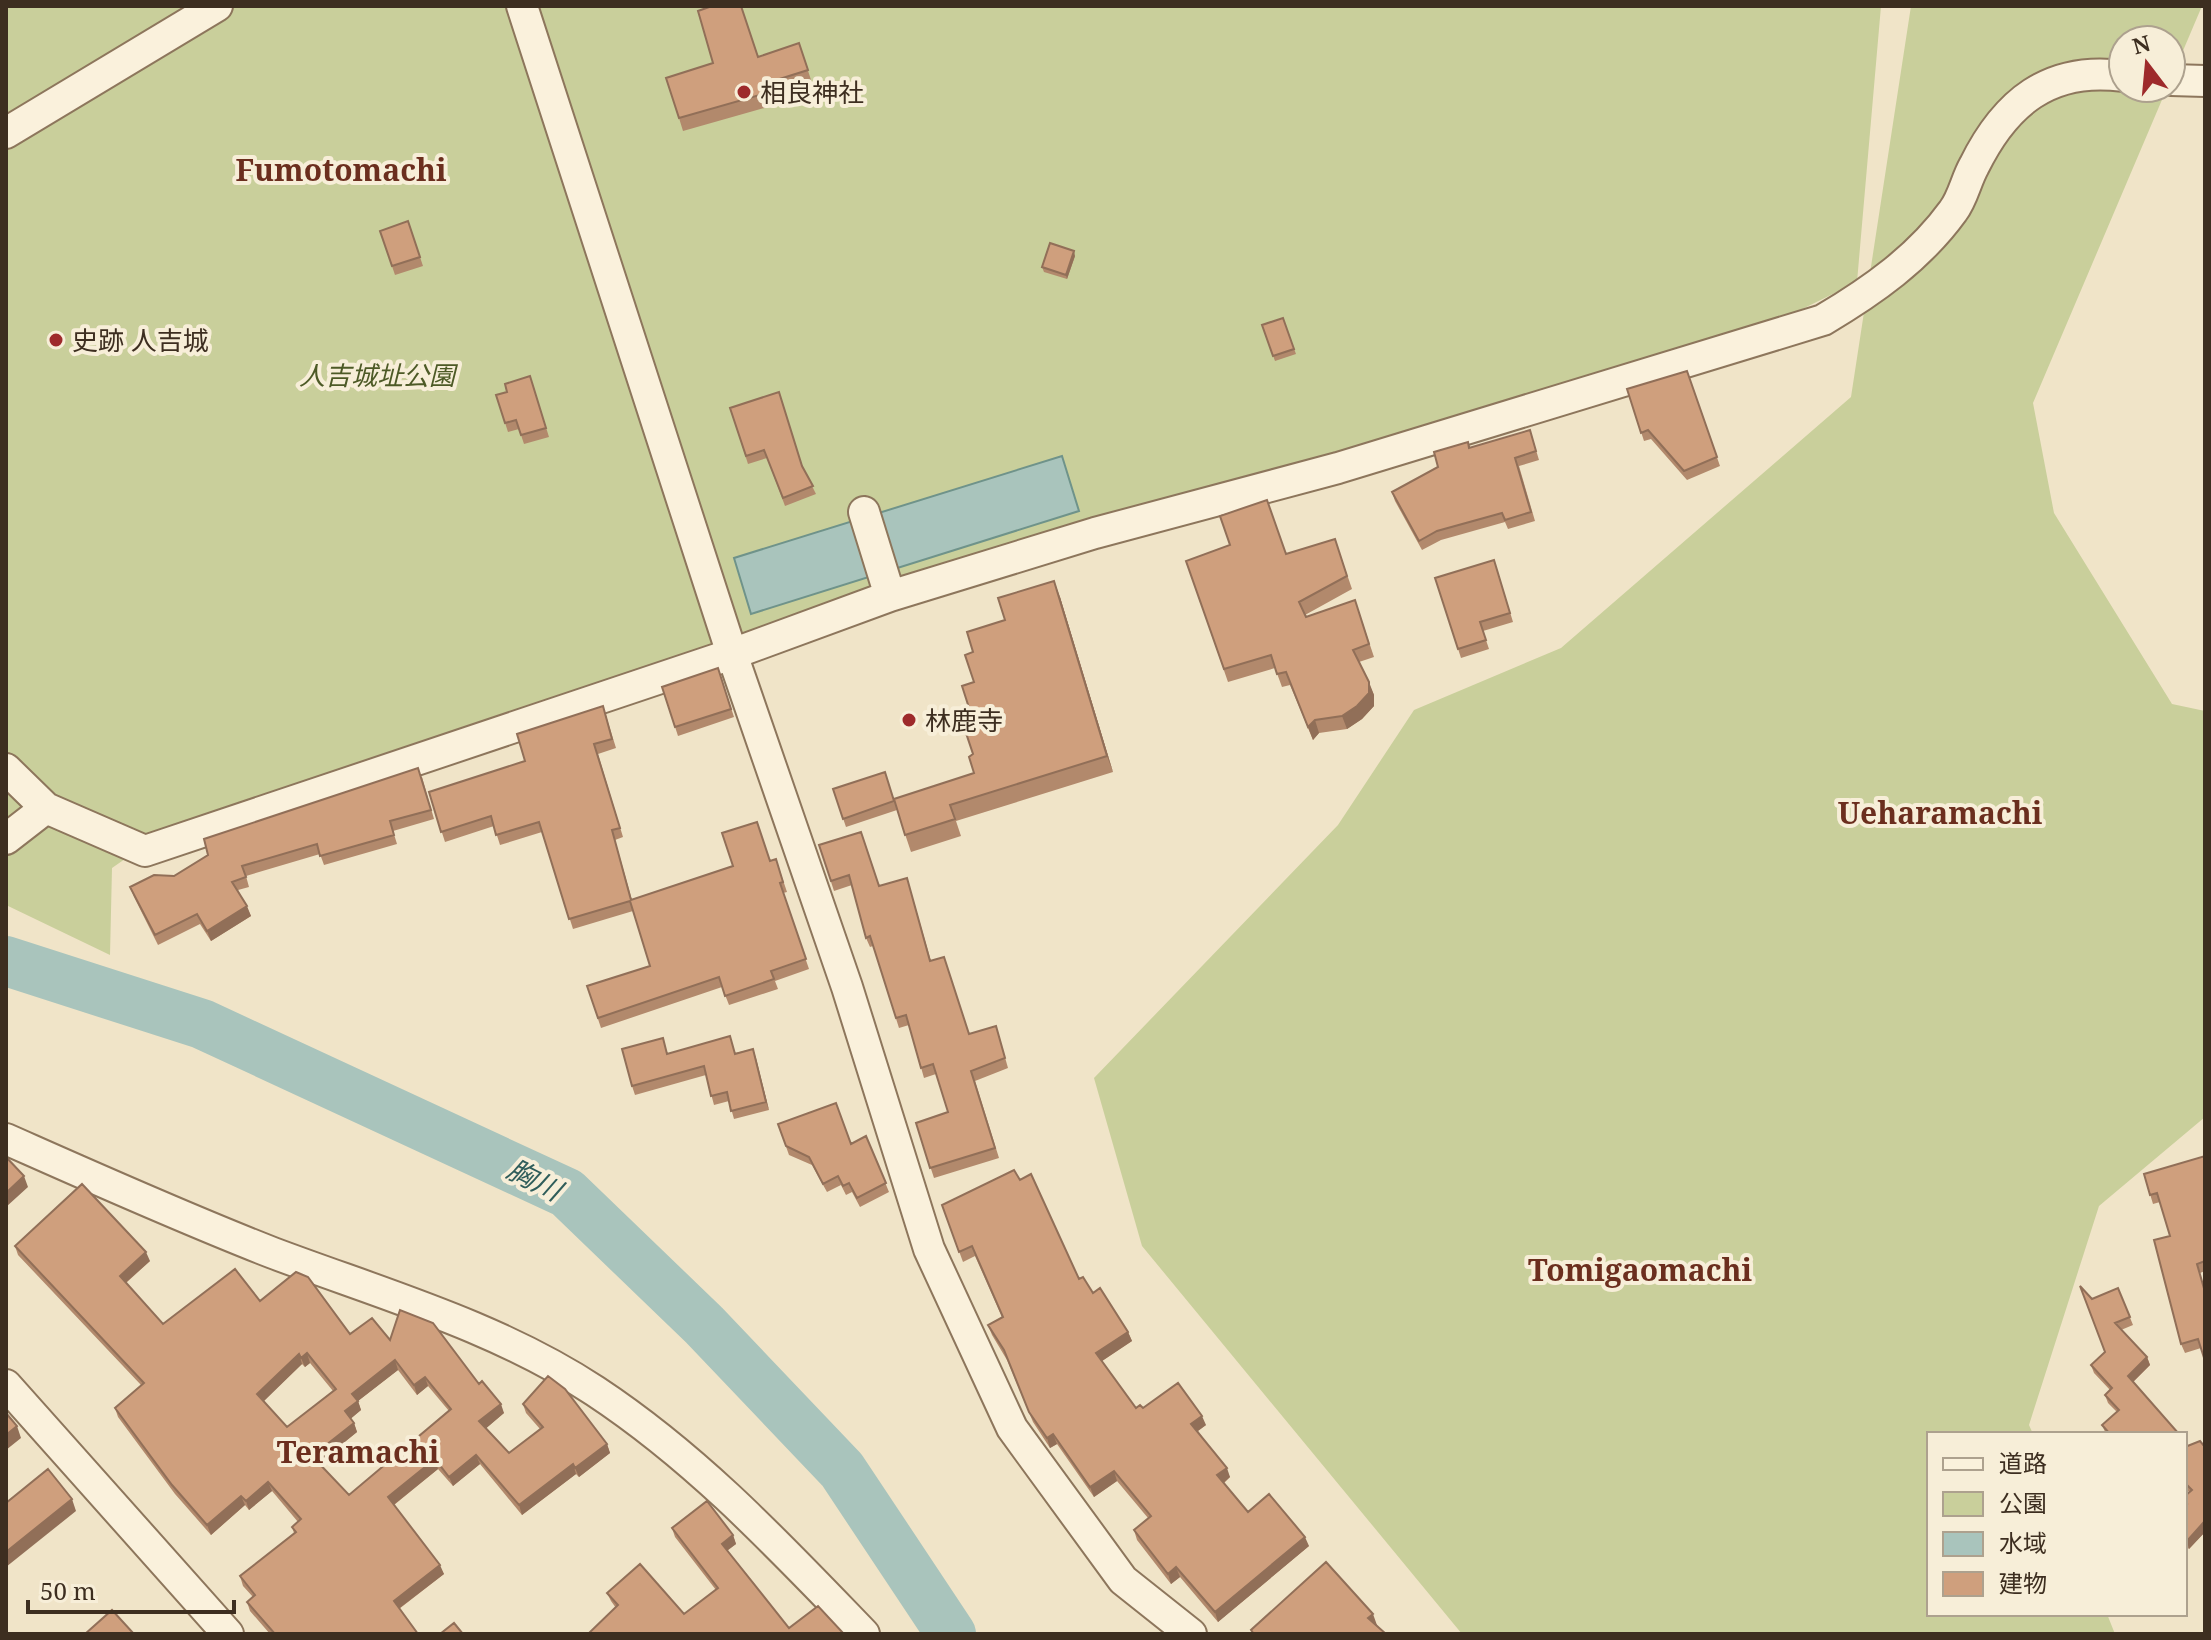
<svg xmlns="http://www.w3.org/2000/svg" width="2211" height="1640" viewBox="0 0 2211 1640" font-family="'Noto Serif','Noto Sans JP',serif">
<rect width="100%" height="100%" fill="#f0e4c8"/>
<!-- green -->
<path fill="#c9cf9b" d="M6 6H1881L1857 282 1760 330 148 843 112 868 110 955 6 905Z
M1911 6H2202L2171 79V40H2123V88H2167L2033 403 2054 513 2172 704 2205 711V1117L2099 1206 2029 1425 2033 1434H1929V1614H2107L2115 1634H1462L1142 1246 1094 1078 1338 825 1414 710 1561 648 1851 397Z"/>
<!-- water -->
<path fill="#a9c4bc" stroke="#6f938a" stroke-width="2" d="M1062 456 1079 511 751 614 734 558Z"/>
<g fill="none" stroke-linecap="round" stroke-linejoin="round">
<!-- river -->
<path stroke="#a9c4bc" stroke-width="50" d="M6 961 202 1024 567 1193 704 1325 842 1470 951 1634"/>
<defs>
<path id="minor" d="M522 6 732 654 847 987 929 1249 1012 1428 1123 1580 1191 1634
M2171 80 2205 81
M6 133 217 6
M864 512 890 596
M6 769 46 808 6 839
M46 808 145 851 732 654 890 596 1095 533 1338 468 1823 320C1872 291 1919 258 1953 211 1963 198 1966 180 1974 166 2005 103 2049 66 2123 76
M6 1139C94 1178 183 1218 273 1253 382 1294 496 1326 595 1391 698 1459 779 1546 864 1634
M6 1385 228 1634"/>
</defs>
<!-- minor casing -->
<use href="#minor" stroke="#8d765c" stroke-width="34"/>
<!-- minor -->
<use href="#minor" stroke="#faf1dc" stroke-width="30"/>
</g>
<!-- wall -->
<path fill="#b2896c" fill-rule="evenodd" d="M799 43 812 83 772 96 775 105 683 131 679 118 758 57Z
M408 221 423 266 395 275 380 231Z
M1075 256 1067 279 1044 272 1042 267Z
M1283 318 1296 354 1275 361 1262 325Z
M1687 371 1720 466 1687 480 1651 439 1644 441 1627 389Z
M530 376 549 437 524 444 519 429 508 432 496 395 507 392Z
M730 408 803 468 816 494 785 506 767 458 748 464Z
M1530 430 1539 460 1519 466 1535 521 1508 529 1505 522 1441 540 1422 550 1395 501 1392 492 1438 467 1469 448Z
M1335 539 1352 589 1305 615 1306 617 1355 600 1374 657 1359 662 1374 695V706L1362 719 1347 729 1319 733 1313 740 1290 685 1282 687 1275 668 1228 682 1186 561 1286 554Z
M1497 569 1513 622 1483 631 1489 649 1461 658 1435 578Z
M1060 597 1113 772 956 821 961 836 911 852 897 810 846 827 833 789 894 799 974 773 973 754V652L1005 620Z
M718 668 734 717 678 736 662 687Z
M603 706 616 748 598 754 623 837 615 840 632 900 776 859 787 892 783 893 809 969 775 981 778 989 729 1005 722 987 601 1028 587 986 650 966 633 911 573 929 542 832 500 845 494 826 445 842 429 792 525 761Z
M422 777 434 819 393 831 397 844 324 865 320 854 246 876 249 887 238 890 251 916 211 941 200 924 158 945 134 897 130 887 174 876Z
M819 845 879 886 907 878 931 961 969 1034 999 1036 1008 1068 975 1081 999 1158 934 1178 916 1123 948 1112 936 1074 924 1078 909 1025 899 1028 873 946 870 947 866 938 852 885 834 891Z
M730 1036 735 1053 753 1049 769 1110 734 1119 729 1101 714 1105 706 1075 635 1095 632 1086 668 1054Z
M778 1124 851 1144 866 1136 889 1192 860 1207 852 1192 846 1195 841 1185 827 1192 812 1165 789 1155Z
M2205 1156V1271L2200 1273 2201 1348 2185 1353 2181 1344 2170 1236 2160 1202 2153 1204 2144 1174Z
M942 1205 1079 1279 1093 1293 1128 1332 1132 1341 1102 1361 1136 1408H1143L1206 1425 1198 1431 1230 1477 1224 1483 1248 1512 1309 1546 1218 1622 1180 1577 1171 1584 1137 1540 1134 1530 1148 1518 1117 1481 1094 1497 1057 1444 1050 1448 1033 1422 1007 1360 992 1335 988 1325 1002 1317 975 1256 963 1262Z
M15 1246 150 1261 126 1283 163 1324 260 1301 350 1334 390 1340 479 1384 504 1413 486 1428 509 1453 540 1429 526 1413 523 1404 607 1444 610 1453 579 1477 576 1474 522 1515 480 1464 453 1486 438 1469 394 1505 444 1574 399 1609 418 1634H270L250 1611 247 1602 253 1597 243 1586 240 1576 294 1533 292 1527 298 1522 272 1491 249 1510 245 1505 211 1535 175 1494 118 1417 115 1408 141 1385 18 1255ZM310 1363 333 1391 287 1427 263 1401 302 1364 305 1367ZM398 1370 417 1395 428 1386 449 1411 349 1495 319 1463 357 1432 354 1423 350 1419 361 1410 358 1401Z
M2118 1288 2133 1325 2121 1330 2147 1357 2150 1365 2133 1382 2179 1434H2106L2102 1425 2117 1412 2108 1403 2105 1395 2110 1390 2094 1373 2091 1365 2105 1352 2092 1299Z
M2185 1447H2205V1532L2189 1549 2185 1545V1496L2190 1493 2185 1488Z
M707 1501 733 1535 736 1544 727 1551 789 1628 818 1606 844 1634H588L616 1608 611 1601 607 1593 640 1564 684 1614 716 1590 675 1537 672 1528Z"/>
<!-- shaded-wall -->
<path fill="#916f58" d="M1074 251 1075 256 1067 279 1066 275Z
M1054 581 1060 597 1113 772 1107 756Z
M1369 682 1374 695V706L1362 719 1347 729 1342 716Z
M1315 720 1319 733 1313 740 1308 727Z
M247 906 251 916 211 941 207 931Z
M753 1049 756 1058 769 1110 766 1102Z
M24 1176 28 1187 6 1207V1193Z
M146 1252 150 1261 123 1285 120 1276Z
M1128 1332 1132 1341 1099 1363 1096 1353Z
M307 1353 310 1363 305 1367 301 1358Z
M299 1354 302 1364 261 1404 257 1394Z
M2147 1357 2150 1365 2131 1384 2128 1376Z
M395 1360 398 1370 358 1401 361 1410 348 1421 345 1411 352 1394Z
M425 1377 428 1386 417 1395 414 1385Z
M501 1404 504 1413 483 1431 479 1421Z
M1202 1416 1206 1425 1195 1433 1191 1424Z
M354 1423 357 1432 316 1465 312 1456Z
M17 1426 21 1438 6 1450V1435Z
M1053 1434 1057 1444 1050 1448 1047 1438Z
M607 1444 610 1453 579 1477 575 1468Z
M476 1455 480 1464 453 1486 449 1477Z
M435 1459 438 1469 391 1507 388 1497Z
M573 1464 576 1474 522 1515 519 1505Z
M1227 1468 1230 1477 1221 1485 1217 1475Z
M1114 1471 1117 1481 1094 1497 1090 1487Z
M268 1482 272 1491 249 1510 246 1501Z
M241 1496 245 1505 211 1535 207 1525Z
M72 1499 76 1511 6 1567V1552Z
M2203 1523 2205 1532 2189 1549 2187 1541Z
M733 1535 736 1544 725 1552 722 1544Z
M1305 1537 1309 1546 1218 1622 1215 1612Z
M440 1565 444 1574 397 1610 394 1601Z
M1176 1567 1180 1577 1171 1584 1168 1574Z
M1373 1614 1378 1628 1368 1618Z"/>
<!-- building -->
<path fill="#cf9f7d" stroke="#916f58" stroke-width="2" fill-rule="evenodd" d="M712 6H741L758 57 799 43 808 70 767 83 770 92 679 118 666 78 713 63 698 11Z
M408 221 420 257 392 266 380 231Z
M1050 243 1074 251 1066 275 1042 267Z
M1283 318 1294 349 1273 356 1262 325Z
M1687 371 1717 457 1684 471 1648 430 1641 433 1627 389Z
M530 376 546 428 521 435 516 420 505 423 496 395 507 392 505 384Z
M779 392 802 466 813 486 783 498 764 450 746 456 730 408Z
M1530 430 1536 451 1515 458 1531 512 1505 520 1502 513 1437 531 1419 541 1392 492 1438 467 1434 452 1468 442 1469 448Z
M1267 500 1286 554 1335 539 1347 576 1299 602 1306 617 1355 600 1369 644 1353 650 1369 682V693L1357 706 1342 716 1315 720 1308 727 1286 672 1277 674 1271 655 1224 669 1186 561 1230 545 1220 516Z
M1494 560 1510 613 1480 622 1486 640 1458 649 1435 578Z
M1054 581 1107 756 950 805 955 819 905 835 894 799 974 773 969 757 973 754 960 715 970 711 962 686 974 682 965 655 973 652 967 632 1005 620 998 598Z
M718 668 731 709 675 727 662 687Z
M603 706 612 739 594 744 620 828 612 830 631 900 733 866 722 833 757 822 770 861 776 859 783 882 780 883 806 959 771 971 774 979 725 996 719 977 598 1018 587 986 650 966 630 901 569 919 539 822 496 835 491 816 441 832 429 792 525 761 517 734Z
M418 768 431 810 390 821 394 835 320 856 317 844 242 866 246 877 232 882 247 906 207 931 197 914 155 935 130 887 154 875 174 876 208 855 204 839Z
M885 772 894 801 843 819 833 789Z
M861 832 879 886 907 878 930 961 944 957 969 1034 996 1026 1005 1058 971 1071 995 1148 930 1168 916 1123 948 1112 933 1064 921 1068 906 1015 896 1018 870 936 866 938 849 875 831 881 819 845Z
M730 1036 735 1054 753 1049 766 1102 731 1111 727 1092 711 1096 704 1066 632 1086 622 1049 663 1038 667 1054Z
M836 1103 851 1144 866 1136 886 1183 857 1198 849 1183 843 1186 838 1176 823 1184 809 1157 786 1146 778 1124Z
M2205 1156V1261L2197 1264 2205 1292V1361L2198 1339 2181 1344 2154 1240 2170 1236 2157 1193 2150 1195 2144 1174Z
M6 1157 24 1176 6 1193Z
M1014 1170 1020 1180 1031 1174 1079 1279 1083 1277 1093 1293 1100 1288 1128 1332 1096 1353 1136 1408 1140 1405 1143 1408 1178 1383 1202 1416 1191 1424 1227 1468 1217 1475 1248 1512 1269 1494 1305 1537 1215 1612 1176 1567 1168 1574 1134 1530 1151 1516 1114 1471 1090 1487 1053 1434 1047 1438 1029 1412 1004 1350 988 1325 1003 1317 972 1246 959 1252 942 1205Z
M82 1184 146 1252 120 1276 163 1324 235 1269 260 1301 296 1272 308 1277 350 1334 372 1318 390 1340 400 1310 433 1323 479 1384 482 1381 501 1404 479 1421 509 1453 543 1427 523 1404 548 1376 565 1389 607 1444 575 1468 573 1464 519 1505 476 1455 449 1477 435 1459 388 1497 440 1565 394 1601 418 1634H275L247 1602 255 1595 240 1576 296 1532 292 1527 301 1519 268 1482 246 1501 241 1496 207 1525 172 1485 115 1408 144 1383 15 1246ZM307 1353 336 1389 287 1427 257 1394 299 1354 301 1358ZM395 1360 414 1385 425 1377 451 1409 349 1495 312 1456 354 1423 345 1411 358 1401 352 1394Z
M2080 1286 2092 1299 2118 1288 2130 1317 2115 1323 2147 1357 2128 1376 2179 1434H2110L2102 1425 2119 1410 2105 1395 2112 1388 2091 1365 2105 1352Z
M6 1413 17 1426 6 1435Z
M2200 1441 2205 1447V1525L2203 1523 2187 1541 2185 1539V1506L2187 1504 2185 1502V1496L2192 1490 2185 1483V1447Z
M48 1469 72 1499 6 1552V1503Z
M707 1501 733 1535 722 1544 789 1628 818 1606 844 1634H588L618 1605 607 1593 640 1564 684 1614 718 1588 672 1528Z
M1326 1562 1373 1614 1368 1618 1386 1634H1254L1251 1630Z
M112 1610 134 1634H85Z
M454 1623 463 1634H440Z"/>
<!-- markers -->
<g fill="#9e2a2b" stroke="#f7eed8" stroke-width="3">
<circle cx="744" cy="92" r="8"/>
<circle cx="56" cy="340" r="8"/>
<circle cx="909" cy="720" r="8"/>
</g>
<g text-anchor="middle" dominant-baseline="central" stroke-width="8" stroke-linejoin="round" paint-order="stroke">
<!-- poi labels -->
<g font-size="26" fill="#3d2e20" stroke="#f7eed8" text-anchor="start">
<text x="760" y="92">相良神社</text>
<text x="72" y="340">史跡 人吉城</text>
<text x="925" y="720">林鹿寺</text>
</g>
<!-- park labels -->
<g font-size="26" font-style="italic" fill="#4d5a26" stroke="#f7eed8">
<text x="377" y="375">人吉城址公園</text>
</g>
<!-- water labels -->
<g font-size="28" font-style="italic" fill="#2f5d5a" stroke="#f7eed8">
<text transform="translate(535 1179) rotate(27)">胸川</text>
</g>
<!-- quarter labels -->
<g font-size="30" font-weight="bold" fill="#6b2e1e" stroke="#f7eed8">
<text x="341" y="169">Fumotomachi</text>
<text x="1940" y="812">Ueharamachi</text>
<text x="1640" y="1269">Tomigaomachi</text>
<text x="358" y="1451">Teramachi</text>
</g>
</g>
<!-- border -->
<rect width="2211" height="1640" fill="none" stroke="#3d2e20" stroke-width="16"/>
<!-- legend -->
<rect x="1927" y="1432" width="260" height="184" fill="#f7eed8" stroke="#ada18e" stroke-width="2"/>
<rect x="1943" y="1458" width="40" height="12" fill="#faf1dc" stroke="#ada18e" stroke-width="2"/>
<text x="1999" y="1472" font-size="24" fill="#3d2e20">道路</text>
<rect x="1943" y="1492" width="40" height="24" fill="#c9cf9b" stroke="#ada18e" stroke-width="2"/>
<text x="1999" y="1512" font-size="24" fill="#3d2e20">公園</text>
<rect x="1943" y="1532" width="40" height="24" fill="#a9c4bc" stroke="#ada18e" stroke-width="2"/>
<text x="1999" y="1552" font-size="24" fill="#3d2e20">水域</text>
<rect x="1943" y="1572" width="40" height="24" fill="#cf9f7d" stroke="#ada18e" stroke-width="2"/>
<text x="1999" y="1592" font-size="24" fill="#3d2e20">建物</text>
<!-- north arrow -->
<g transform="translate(2147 64) rotate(344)"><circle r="38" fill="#f7eed8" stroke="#ada18e" stroke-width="2"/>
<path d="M0-6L14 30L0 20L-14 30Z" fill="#9e2a2b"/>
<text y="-12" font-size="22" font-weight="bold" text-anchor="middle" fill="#3d2e20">N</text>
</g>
<!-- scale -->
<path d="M28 1600v12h206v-12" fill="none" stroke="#3d2e20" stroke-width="4"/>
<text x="40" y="1600" font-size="24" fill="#3d2e20" stroke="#f7eed8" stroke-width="6" paint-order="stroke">50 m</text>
</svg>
